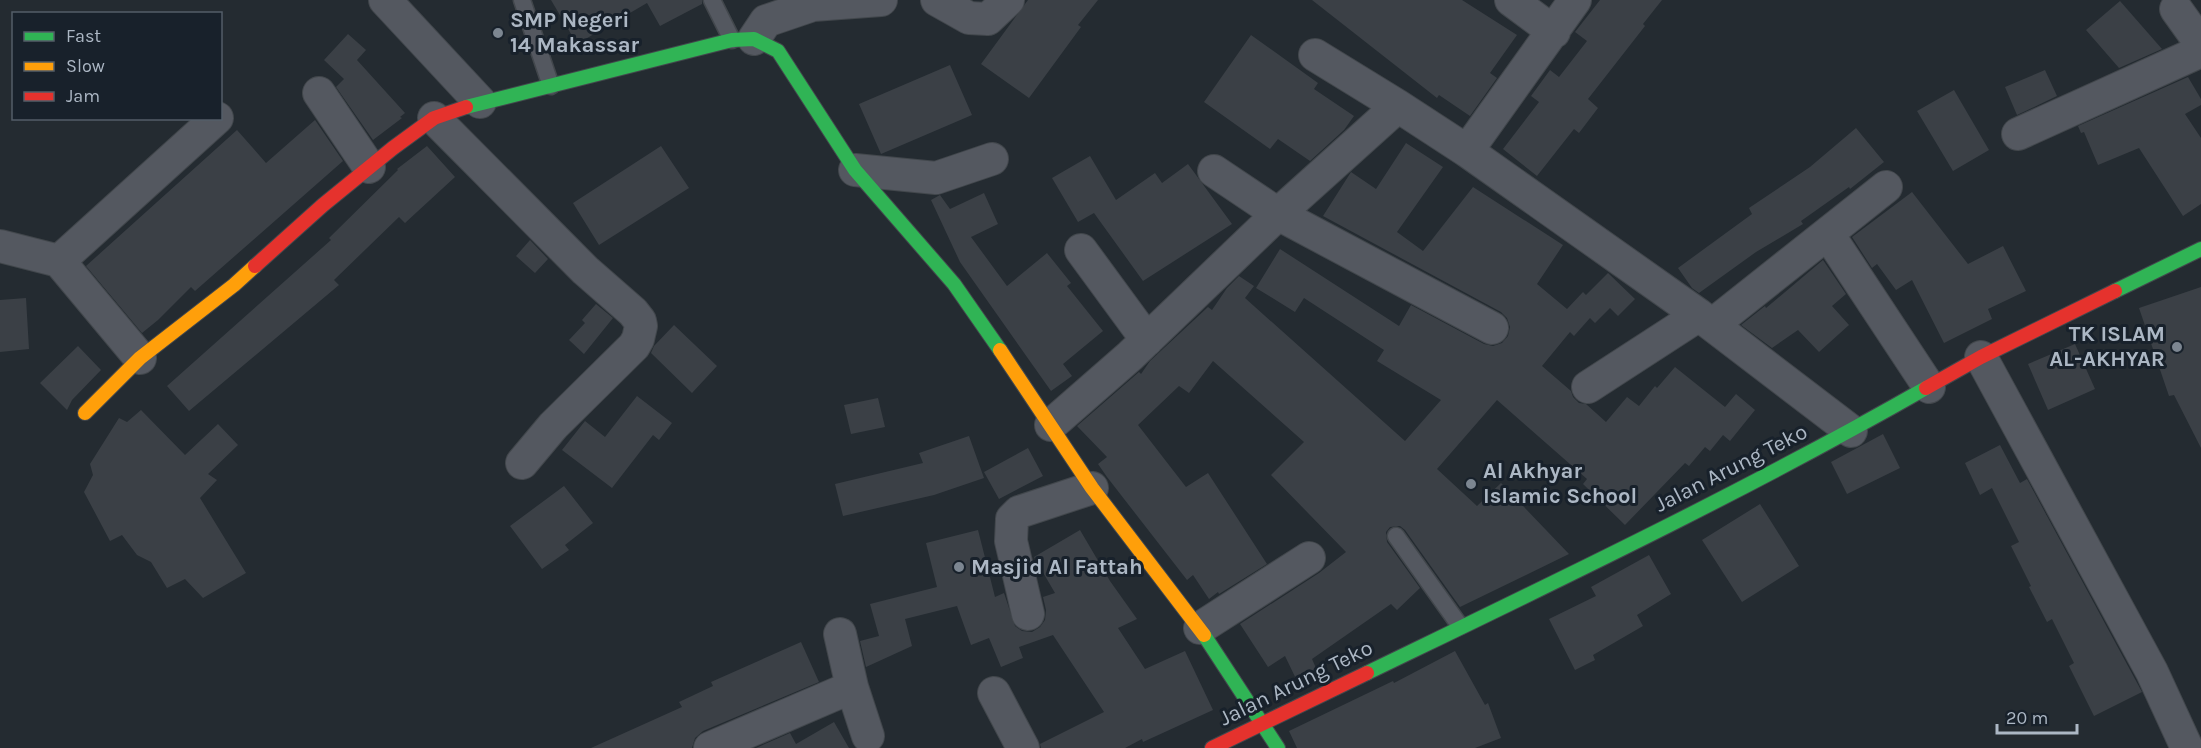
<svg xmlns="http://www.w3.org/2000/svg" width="2201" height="748" viewBox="0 0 2201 748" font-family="Karla,sans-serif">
<rect width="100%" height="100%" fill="#242b31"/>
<!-- building -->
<path fill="#3b4046" d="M551 0H702V4L660 26 647 3 577 44Z
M1028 0H1098L1078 25 1081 27 1029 98 981 64Z
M1312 0H1462L1517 35 1490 73 1497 78 1470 116 1439 95 1437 98Z
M1600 0H1662L1643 24 1645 26 1588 99 1598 108 1579 133 1574 129 1537 176 1503 149 1539 102 1531 96 1550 70 1559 77 1587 41 1575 32Z
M2120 1 2162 49 2119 68 2086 30Z
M348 34 366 50 357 60 405 113 400 117 402 118 373 140 336 87 344 79 324 60Z
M1251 35 1318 83 1314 89 1354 116 1344 130 1310 161 1278 139 1270 149 1204 102Z
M950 65 972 115 881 154 859 104Z
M2045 70 2057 96 2017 115 2005 87Z
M2188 77 2201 99V105L2185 114 2201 138V204L2183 216 2139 148 2098 165 2084 132 2081 133 2078 126Z
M1954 90 1989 150 1953 171 1917 111Z
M315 120 343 161 195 291 191 287 158 320 142 333 86 266 237 130 266 163Z
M1856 128 1884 162 1850 189 1849 187 1801 221 1803 224 1756 252 1699 293 1692 288 1678 268 1752 214 1749 208 1810 167Z
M1406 143 1443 167 1397 232 1423 251 1473 187 1563 245 1537 284 1567 309 1583 292 1586 295 1608 273 1635 299 1618 316 1610 308 1595 323 1590 318 1574 336 1570 332 1542 366 1571 391 1573 397 1579 403 1586 404 1606 422 1627 397 1639 406 1655 386 1657 388 1675 367 1725 407 1736 394 1755 410 1730 441 1723 435 1710 451 1705 447 1689 466 1685 463 1625 525 1583 484 1587 479 1497 400 1437 469 1477 506 1501 483 1569 554 1460 607 1405 530 1400 526 1390 527 1386 532 1387 542 1420 588 1397 610 1391 604 1312 659 1319 675 1299 685 1285 656 1268 667 1240 624 1319 573 1346 552 1271 475 1304 442 1213 361 1189 393 1179 386 1138 425 1186 487 1208 473 1267 564 1219 594 1218 592 1209 599 1193 575 1187 580 1107 477 1098 464 1107 457 1077 426 1139 372 1141 374 1150 361 1208 307 1212 310 1227 288 1239 276 1254 286 1245 298 1405 441 1441 400 1377 361 1384 350 1304 298 1295 312 1256 288 1280 249 1399 326 1411 305 1484 344 1493 346 1502 343 1508 336 1510 327 1507 318 1501 312 1323 216 1351 172 1376 189Z
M427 146 455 177 405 223 399 217 334 280 339 285 189 411 167 386 331 240 329 238 398 170 397 169Z
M661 146 689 188 599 245 573 203Z
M1090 156 1116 200 1155 173 1162 183 1188 164 1232 224 1143 281 1094 213 1078 222 1052 178Z
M1912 192 1968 264 2003 246 2026 291 1988 309 1992 319 1944 343 1912 280 1896 290 1877 264 1872 268 1852 237Z
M984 193 998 224 971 237 1007 286 1047 253 1071 283 1067 286 1103 331 1063 364 1072 376 1051 391 960 262 931 200 940 195 950 209Z
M530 240 548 259 535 273 516 256Z
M1823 260 1846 294 1832 306 1849 325 1819 352 1798 330 1772 348 1741 325 1765 306 1766 308Z
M2201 287V448L2174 395 2169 396 2139 308Z
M26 298 29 349 0 352V300Z
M596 304 613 318 584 354 569 340 585 323 582 320Z
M674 325 717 366 692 393 651 353 654 346Z
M2075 344 2095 389 2048 410 2028 364Z
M78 346 101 370 72 400 67 410 40 383Z
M637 396 672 423 659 440 653 435 612 488 562 450 585 421 605 437Z
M878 398 885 427 851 434 844 405Z
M141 410 185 455 218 424 238 445 208 474 217 480 200 498 246 573 203 598 185 579 167 588 151 562 137 555 122 535 110 541 84 492 93 475 90 464 119 418 127 422Z
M1883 434 1900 468 1847 494 1831 462Z
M969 436 984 478 934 495 843 516 835 484 923 463 919 453Z
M2000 445 2020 483 2027 479 2142 692 2094 716 2069 666 2074 663 2052 619 2047 622 2029 587 2031 586 2011 546 2019 542 1992 488 1980 495 1965 463Z
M1028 448 1043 476 999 499 984 472Z
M564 486 593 523 565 545 569 550 542 569 510 526Z
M1760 504 1799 566 1742 602 1702 540Z
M978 530 995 597 1004 593 1015 626 1022 631 1032 632 1040 627 1045 620 1046 610 1043 597 1055 593 1034 557 1080 530 1110 581 1137 619 1118 628 1145 669 1185 651 1213 710 1143 742 1142 739 1125 748H1041L1040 744 1104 712 1053 635 1019 647 1023 658 1001 667 989 638 971 645 957 606 905 619 912 646 866 667 860 641 879 636 870 604 937 587 926 543Z
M1649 555 1671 594 1637 615 1643 626 1593 655 1595 660 1575 670 1549 619 1596 596 1591 587Z
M801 642 819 682 703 731 695 738 692 748H591L682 707 679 702 713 686 711 682Z
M1455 651 1485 705 1488 703 1501 738 1475 748H1297L1289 731 1393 681 1394 683Z
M834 722 849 748H756L790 733 796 744Z"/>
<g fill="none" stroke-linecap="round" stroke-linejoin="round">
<defs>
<path id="lane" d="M522 0 551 86
M712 0 732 40
M1396 536 1460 626"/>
<path id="street" d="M385 0 480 102
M937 0 969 18 988 19 1008 0
M1511 0 1554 32
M2176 9 2201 44
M754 39 766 21 813 5 881 0
M1315 55 1398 106
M319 93 369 167
M434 118 585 270 633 312 640 321 641 326 638 339 634 346 553 426 522 463
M2018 134 2201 51
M1467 151 1699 315 1851 431
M855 170 936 178 992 159
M1214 171 1278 214 1492 328
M1828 234 1929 387
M0 246 59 261 140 358
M1081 250 1147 340
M59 261 217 118
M1712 325 1886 187
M1981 357 2152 672 2187 748
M1588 387 1699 315
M1051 425 1130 356 1278 214 1398 106 1467 151 1575 0
M1028 614 1011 541 1012 519 1019 512 1092 488
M1200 628 1309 558
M852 687 868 736
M994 693 1023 748
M710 748 852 687 840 634"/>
<path id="fast" d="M466 107 732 40 754 39 778 51 855 170 954 284 1000 350
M2115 291 2201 249
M1204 635 1278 748
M1367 673C1555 582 1744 492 1926 388"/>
<path id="slow" d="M1000 350 1092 488 1204 635
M85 413 140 358 234 285 255 266"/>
<path id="jam" d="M255 266 323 205 393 148 434 118 466 107
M1926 388 1981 357 2115 291
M1212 748 1367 673"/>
</defs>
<!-- lane casing -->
<use href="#lane" stroke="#42474c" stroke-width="19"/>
<!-- street casing -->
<use href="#street" stroke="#42474c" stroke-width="34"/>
<!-- fast casing -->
<use href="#fast" stroke="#42474c" stroke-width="16"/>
<!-- slow casing -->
<use href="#slow" stroke="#42474c" stroke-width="16"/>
<!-- jam casing -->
<use href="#jam" stroke="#42474c" stroke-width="16"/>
<!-- lane -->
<use href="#lane" stroke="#545860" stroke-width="16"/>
<!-- street -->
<use href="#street" stroke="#545860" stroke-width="32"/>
<!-- fast -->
<use href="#fast" stroke="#30b455" stroke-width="14"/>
<!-- slow -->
<use href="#slow" stroke="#ff9f0a" stroke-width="14"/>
<!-- jam -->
<use href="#jam" stroke="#e5322d" stroke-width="14"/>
</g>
<!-- markers -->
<g fill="#7c8691" stroke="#18212b" stroke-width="2">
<circle cx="498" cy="33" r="6"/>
<circle cx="2177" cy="347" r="6"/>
<circle cx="1471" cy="484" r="6"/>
<circle cx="959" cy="567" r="6"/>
</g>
<g text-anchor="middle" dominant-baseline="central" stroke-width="6" stroke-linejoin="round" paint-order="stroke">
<!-- poi labels -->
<g font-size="22" font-weight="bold" fill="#acb7c4" stroke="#18212b" text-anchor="start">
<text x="510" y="20">SMP Negeri<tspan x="510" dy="25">14 Makassar</tspan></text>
<text x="2165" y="334" text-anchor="end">TK ISLAM<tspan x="2165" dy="25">AL-AKHYAR</tspan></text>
<text x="1483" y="471">Al Akhyar<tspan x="1483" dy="25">Islamic School</tspan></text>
<text x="971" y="567">Masjid Al Fattah</text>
</g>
<!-- street labels -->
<g font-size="22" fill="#acb7c4" stroke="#18212b">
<text transform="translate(1731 468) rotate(-27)">Jalan Arung Teko</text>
<text transform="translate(1296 683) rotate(-26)">Jalan Arung Teko</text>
</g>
</g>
<!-- legend -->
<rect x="12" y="12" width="210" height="108" fill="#18212b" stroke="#535d68" stroke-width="1.5"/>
<rect x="24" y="32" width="30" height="9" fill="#30b455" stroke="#535d68" stroke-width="1.5"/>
<text x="66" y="42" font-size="18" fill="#acb7c4">Fast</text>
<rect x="24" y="62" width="30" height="9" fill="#ff9f0a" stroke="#535d68" stroke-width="1.5"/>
<text x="66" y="72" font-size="18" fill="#acb7c4">Slow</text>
<rect x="24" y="92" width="30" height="9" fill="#e5322d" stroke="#535d68" stroke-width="1.5"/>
<text x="66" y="102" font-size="18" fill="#acb7c4">Jam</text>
<!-- scale -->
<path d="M1997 724v9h80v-9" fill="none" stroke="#acb7c4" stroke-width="3"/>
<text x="2006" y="724" font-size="18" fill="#acb7c4" stroke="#18212b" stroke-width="4.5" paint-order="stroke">20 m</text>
</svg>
